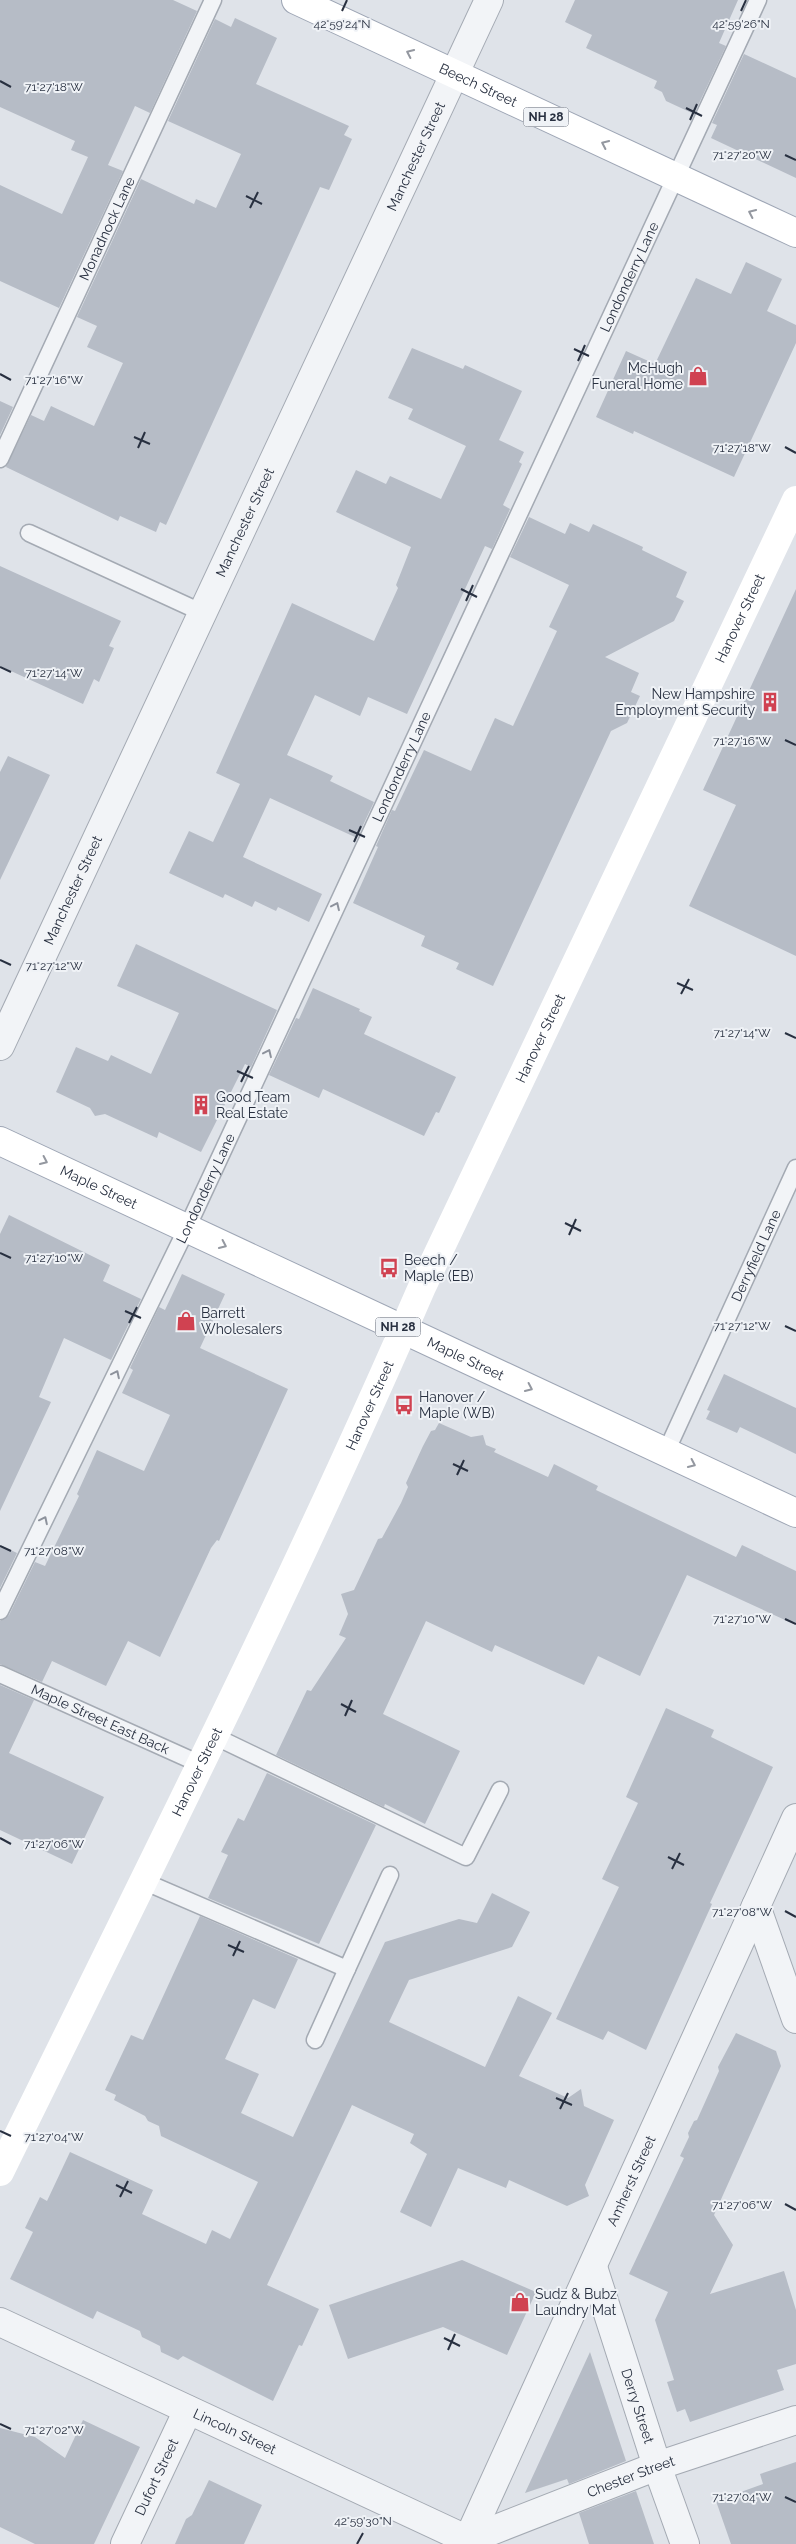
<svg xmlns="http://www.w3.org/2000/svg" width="796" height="2544" font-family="Raleway,sans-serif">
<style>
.building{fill:#b6bcc6}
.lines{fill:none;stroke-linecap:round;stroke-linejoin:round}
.lane-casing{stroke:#a4aab3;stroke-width:19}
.street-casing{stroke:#a4aab3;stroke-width:30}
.primary-casing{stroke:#9ea6b5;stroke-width:30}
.lane{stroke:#f2f4f7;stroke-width:16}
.street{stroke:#f2f4f7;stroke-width:28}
.secondary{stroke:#fff;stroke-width:28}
.primary{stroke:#fff;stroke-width:28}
.oneway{stroke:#9498a0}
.oneway2{stroke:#8d929c}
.ticks{fill:none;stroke:#283040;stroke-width:2}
.labels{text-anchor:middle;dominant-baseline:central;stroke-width:4;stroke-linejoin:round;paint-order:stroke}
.shield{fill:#eff2f6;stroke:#646a77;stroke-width:1}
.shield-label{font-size:12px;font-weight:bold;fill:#283040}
.street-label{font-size:14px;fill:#283040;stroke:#eff2f6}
.poi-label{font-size:14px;fill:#283040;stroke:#eff2f6;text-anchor:start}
.ticks-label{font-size:12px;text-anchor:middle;fill:#283040;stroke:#eff2f6;stroke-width:4;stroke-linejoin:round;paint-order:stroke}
</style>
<rect width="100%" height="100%" fill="#dfe3e9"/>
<!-- building -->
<path class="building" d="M 0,0 L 173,0 L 197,11 L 150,113 L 135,106 L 108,165 L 123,171 L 59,308 L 0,281 L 0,185 L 62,214 L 88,157 L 71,150 L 75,141 L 0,107 Z
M 575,0 L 738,0 L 719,43 L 726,46 L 694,114 L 666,101 L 662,92 L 654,88 L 657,81 L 586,48 L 592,35 L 565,22 Z
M 235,18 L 277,38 L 256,84 L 349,126 L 344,135 L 352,139 L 329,190 L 320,187 L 166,525 L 160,522 L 156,532 L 120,516 L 118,521 L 6,467 L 31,415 L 44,421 L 51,406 L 94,426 L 123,363 L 87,347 L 97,326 L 77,317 L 141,179 L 194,204 L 196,199 L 216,208 L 241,154 L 168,121 L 215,19 L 231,27 Z
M 744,54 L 796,78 L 796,178 L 711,138 L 717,125 L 712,123 Z
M 746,262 L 782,279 L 767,311 L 796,325 L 796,343 L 734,477 L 634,431 L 633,434 L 596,417 L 626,351 L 655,364 L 696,278 L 731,294 Z
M 412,348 L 463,369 L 465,365 L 522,391 L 499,440 L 524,452 L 519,462 L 522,464 L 503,505 L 510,509 L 492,549 L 485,546 L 407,714 L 368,697 L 360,716 L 315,695 L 287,755 L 333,776 L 330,781 L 374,802 L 357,838 L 270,798 L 243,857 L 322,894 L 309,922 L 278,907 L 276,911 L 255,901 L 252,907 L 225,894 L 223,898 L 169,873 L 189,831 L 213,842 L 240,784 L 216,773 L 292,603 L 374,641 L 398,588 L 396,585 L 411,547 L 336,512 L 356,470 L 386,484 L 390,476 L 441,499 L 466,446 L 408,419 L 413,409 L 388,398 Z
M 0,401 L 13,407 L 0,435 Z
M 529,517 L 565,534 L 570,523 L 589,532 L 593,524 L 643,547 L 642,550 L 687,572 L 676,597 L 684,601 L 674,621 L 605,657 L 639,673 L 631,692 L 640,696 L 627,723 L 611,731 L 493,986 L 456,969 L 459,963 L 421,946 L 425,936 L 353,903 L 378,847 L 376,846 L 392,810 L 395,811 L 424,750 L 471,771 L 495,718 L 513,726 L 557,631 L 549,627 L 569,585 L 510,557 Z
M 0,566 L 121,621 L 109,646 L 114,648 L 99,682 L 94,679 L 83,704 L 0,666 Z
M 796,589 L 796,956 L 689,906 L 736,805 L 703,790 Z
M 8,756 L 50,775 L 0,880 L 0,772 Z
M 136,944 L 277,1010 L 251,1067 L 245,1064 L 201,1152 L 159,1132 L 157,1138 L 105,1114 L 95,1116 L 90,1108 L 56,1092 L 76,1047 L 108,1061 L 111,1055 L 151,1074 L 179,1013 L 117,986 Z
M 313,988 L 360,1009 L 359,1011 L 372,1017 L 364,1034 L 456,1077 L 439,1113 L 436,1112 L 424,1136 L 323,1089 L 319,1098 L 269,1075 L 296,1018 L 299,1019 Z
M 9,1215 L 110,1265 L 103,1281 L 141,1299 L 111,1360 L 64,1338 L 39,1397 L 51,1402 L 0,1511 L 0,1234 Z
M 182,1274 L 225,1294 L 200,1348 L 288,1389 L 219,1541 L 217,1540 L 211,1548 L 160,1657 L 128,1641 L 106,1686 L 52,1661 L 42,1682 L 0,1664 L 0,1621 L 9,1615 L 35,1562 L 45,1566 L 79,1496 L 77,1494 L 97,1450 L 144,1471 L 170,1415 L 122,1393 L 133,1370 L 130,1368 L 159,1307 L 165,1310 Z
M 724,1374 L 796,1408 L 796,1454 L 740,1427 L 737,1433 L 706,1419 L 710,1411 L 707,1410 Z
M 439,1423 L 471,1437 L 483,1435 L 486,1445 L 496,1449 L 494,1452 L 548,1477 L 554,1464 L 598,1486 L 596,1490 L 736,1557 L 742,1545 L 796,1571 L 796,1625 L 687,1575 L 640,1676 L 598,1656 L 584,1685 L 495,1645 L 492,1652 L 426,1621 L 383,1714 L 460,1751 L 425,1824 L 385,1804 L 384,1807 L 276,1755 L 307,1690 L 311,1691 L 346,1638 L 339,1635 L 348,1614 L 341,1594 L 354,1590 L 378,1539 L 382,1538 L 401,1503 L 408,1487 L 406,1483 L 423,1446 L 431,1431 L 435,1430 Z
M 0,1545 L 17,1553 L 0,1588 Z
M 0,1685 L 34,1700 L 9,1753 L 104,1797 L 72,1864 L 0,1830 Z
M 666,1708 L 714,1730 L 711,1737 L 773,1767 L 710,1903 L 712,1904 L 646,2050 L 608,2031 L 603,2040 L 556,2019 L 619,1887 L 602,1879 L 638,1803 L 626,1797 Z
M 267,1773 L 376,1825 L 319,1944 L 208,1898 L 228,1855 L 221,1852 L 238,1818 L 244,1821 Z
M 492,1893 L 530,1912 L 512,1947 L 409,1980 L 389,2022 L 485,2067 L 518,1996 L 552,2013 L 519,2076 L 568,2098 L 581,2089 L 584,2106 L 614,2120 L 585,2185 L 589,2196 L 567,2206 L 509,2180 L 506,2188 L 458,2168 L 431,2227 L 400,2212 L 427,2154 L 410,2143 L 414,2134 L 352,2105 L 267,2285 L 319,2309 L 302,2346 L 299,2345 L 273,2401 L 183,2356 L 178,2360 L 161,2352 L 160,2346 L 142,2337 L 140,2331 L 97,2311 L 93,2319 L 10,2279 L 33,2232 L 25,2228 L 40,2197 L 47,2201 L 70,2152 L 153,2190 L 142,2214 L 206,2244 L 212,2230 L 230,2239 L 258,2182 L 161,2136 L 159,2126 L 148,2121 L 145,2116 L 114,2100 L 116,2095 L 105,2090 L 131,2035 L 143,2040 L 200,1916 L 298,1959 L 275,2009 L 253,1999 L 225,2059 L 259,2074 L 241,2113 L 293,2137 L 385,1942 L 459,1919 L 477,1923 Z
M 736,2033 L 776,2051 L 781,2066 L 714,2215 L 733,2245 L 710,2294 L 784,2271 L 796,2310 L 796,2364 L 777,2370 L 784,2390 L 690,2422 L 685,2409 L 677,2412 L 667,2382 L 674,2380 L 655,2320 L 668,2292 L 629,2274 L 684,2158 L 680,2156 L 689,2137 L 688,2133 L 694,2121 L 697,2120 L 719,2071 L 718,2067 Z
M 462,2260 L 536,2292 L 507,2355 L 443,2327 L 348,2359 L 329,2305 Z
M 590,2352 L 626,2461 L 569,2484 L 567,2479 L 525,2493 Z
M 83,2420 L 140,2447 L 94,2544 L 35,2544 L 0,2527 L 0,2428 L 35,2437 L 65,2458 Z
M 796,2462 L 796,2544 L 731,2544 L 716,2501 L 763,2484 L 760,2474 Z
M 209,2480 L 262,2505 L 244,2544 L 175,2544 L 186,2519 L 192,2515 Z
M 636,2491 L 654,2544 L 589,2544 L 579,2513 Z"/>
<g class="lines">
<defs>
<g id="lane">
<path id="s1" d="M 0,459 L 213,0"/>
<path d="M 29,533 L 203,613"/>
<path id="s2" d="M 666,1452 L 796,1168"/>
<path id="s3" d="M 0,1611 L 187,1228 L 758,0"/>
<path id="s4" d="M 0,1674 L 200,1764"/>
<path d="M 214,1736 L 466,1857 L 500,1790"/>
<path d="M 143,1881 L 347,1969 L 390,1875"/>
<path d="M 315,2040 L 347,1969"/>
</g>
<g id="street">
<path id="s5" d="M 0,1046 L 489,0"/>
<path d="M 756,1906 L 796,2019"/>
<path id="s6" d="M 593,2267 L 657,2466 L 685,2544"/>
<path id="s7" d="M 0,2322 L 468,2540 L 657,2466 L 796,2420"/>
<path id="s8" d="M 125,2544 L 188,2410"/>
<path id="s9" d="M 466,2544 L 796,1818"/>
</g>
<g id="primary">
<path id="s11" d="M 296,0 L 796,233"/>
<path id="s12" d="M 0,1141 L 796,1513"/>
</g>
</defs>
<!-- lane casing -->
<use href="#lane" class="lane-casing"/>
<!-- street casing -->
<use href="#street" class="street-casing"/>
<!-- primary casing -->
<use href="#primary" class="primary-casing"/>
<!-- lane -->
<use href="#lane" class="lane"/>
<!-- street -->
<use href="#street" class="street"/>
<!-- secondary -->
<path class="secondary" id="s10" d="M 0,2172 C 144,1879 292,1587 422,1287 L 796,500"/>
<!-- primary -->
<use href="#primary" class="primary"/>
</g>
<!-- one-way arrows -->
<defs><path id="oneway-chevron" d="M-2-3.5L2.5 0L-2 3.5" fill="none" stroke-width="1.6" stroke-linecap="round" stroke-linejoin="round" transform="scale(1.25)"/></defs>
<g class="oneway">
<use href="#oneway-chevron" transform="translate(410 53) rotate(-155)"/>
<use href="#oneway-chevron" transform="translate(605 144) rotate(-155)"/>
<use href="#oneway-chevron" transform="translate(752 213) rotate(-155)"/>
<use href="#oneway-chevron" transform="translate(44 1161) rotate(25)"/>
<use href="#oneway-chevron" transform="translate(223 1245) rotate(25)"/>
<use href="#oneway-chevron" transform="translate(529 1388) rotate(25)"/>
<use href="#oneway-chevron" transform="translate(692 1464) rotate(25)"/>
</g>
<g class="oneway2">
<use href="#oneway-chevron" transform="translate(336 906) rotate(-65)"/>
<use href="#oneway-chevron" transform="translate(268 1053) rotate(-65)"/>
<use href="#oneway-chevron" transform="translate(116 1374) rotate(-64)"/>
<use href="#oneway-chevron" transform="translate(44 1520) rotate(-64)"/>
</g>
<!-- ticks -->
<path class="ticks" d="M 342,11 L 347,0M 741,11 L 746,0M 0,81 L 11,87M 686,108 L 702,116M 690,120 L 697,104M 785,155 L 796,160M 246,196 L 262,204M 250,208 L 258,192M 574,349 L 589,356M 578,361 L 585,345M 0,374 L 11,380M 134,437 L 150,444M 785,447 L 796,453M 138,448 L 145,432M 461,589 L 477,597M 466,601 L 473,585M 0,667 L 11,672M 785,740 L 796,745M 349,830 L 365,837M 354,842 L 361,826M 0,960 L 11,965M 677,983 L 693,990M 681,994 L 689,979M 785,1033 L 796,1038M 237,1071 L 253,1078M 241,1082 L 249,1066M 565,1223 L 581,1231M 569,1235 L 576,1219M 0,1253 L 11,1258M 125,1311 L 141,1318M 129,1323 L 137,1307M 785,1326 L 796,1331M 453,1464 L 468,1471M 457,1475 L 464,1460M 0,1546 L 11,1551M 785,1619 L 796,1624M 341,1704 L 356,1712M 345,1716 L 352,1700M 0,1838 L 11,1844M 668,1857 L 684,1865M 672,1869 L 680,1853M 785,1911 L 796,1917M 228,1945 L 244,1952M 233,1956 L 240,1941M 556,2098 L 572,2105M 560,2109 L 568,2093M 0,2131 L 11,2136M 116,2185 L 132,2193M 120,2197 L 128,2181M 785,2204 L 796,2210M 444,2338 L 460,2346M 448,2350 L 455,2334M 0,2424 L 11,2429M 785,2497 L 796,2502M 357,2544 L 363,2533"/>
<!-- icons -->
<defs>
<symbol id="shop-bare" viewBox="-9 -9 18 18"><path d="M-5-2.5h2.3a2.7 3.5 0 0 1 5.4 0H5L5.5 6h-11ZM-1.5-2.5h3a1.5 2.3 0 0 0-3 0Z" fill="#d04251" stroke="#eff2f6" stroke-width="2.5" paint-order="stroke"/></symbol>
<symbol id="building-bare" viewBox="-9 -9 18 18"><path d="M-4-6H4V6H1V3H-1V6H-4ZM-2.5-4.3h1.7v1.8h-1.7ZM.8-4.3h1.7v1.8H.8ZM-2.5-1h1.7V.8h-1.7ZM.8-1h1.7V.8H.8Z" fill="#d04251" stroke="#eff2f6" stroke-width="2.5" paint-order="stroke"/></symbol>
<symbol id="bus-bare" viewBox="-9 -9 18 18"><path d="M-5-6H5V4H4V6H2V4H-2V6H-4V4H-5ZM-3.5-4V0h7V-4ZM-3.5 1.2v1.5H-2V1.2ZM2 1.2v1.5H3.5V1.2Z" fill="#d04251" stroke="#eff2f6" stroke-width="2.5" paint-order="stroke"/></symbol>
</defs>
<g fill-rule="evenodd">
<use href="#shop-bare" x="684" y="362" width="28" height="28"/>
<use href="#building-bare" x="756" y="688" width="28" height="28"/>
<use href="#building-bare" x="187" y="1091" width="28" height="28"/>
<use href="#bus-bare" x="375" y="1254" width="28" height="28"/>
<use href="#shop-bare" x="172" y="1307" width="28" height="28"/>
<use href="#bus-bare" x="390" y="1391" width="28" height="28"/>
<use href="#shop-bare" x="506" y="2288" width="28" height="28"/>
</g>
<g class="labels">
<!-- shield labels -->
<g class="shield">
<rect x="523.5" y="107.5" width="45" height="19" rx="4"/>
<rect x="375.5" y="1317.5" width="45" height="19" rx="4"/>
</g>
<g class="shield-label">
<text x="546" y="117">NH 28</text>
<text x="398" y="1327">NH 28</text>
</g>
<!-- street labels -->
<g class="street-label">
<text stroke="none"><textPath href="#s11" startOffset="201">Beech Street</textPath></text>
<text stroke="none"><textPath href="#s5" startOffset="982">Manchester Street</textPath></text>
<text stroke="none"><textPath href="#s1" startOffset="254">Monadnock Lane</textPath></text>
<text stroke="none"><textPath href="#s3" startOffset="1475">Londonderry Lane</textPath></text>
<text stroke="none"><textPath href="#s5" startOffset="578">Manchester Street</textPath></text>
<text stroke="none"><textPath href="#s10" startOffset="1721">Hanover Street</textPath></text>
<text stroke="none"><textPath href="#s3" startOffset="935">Londonderry Lane</textPath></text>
<text stroke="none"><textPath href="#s5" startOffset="172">Manchester Street</textPath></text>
<text stroke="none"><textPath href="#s10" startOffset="1256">Hanover Street</textPath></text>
<text stroke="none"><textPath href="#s12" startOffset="109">Maple Street</textPath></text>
<text stroke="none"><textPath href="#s3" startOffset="470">Londonderry Lane</textPath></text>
<text stroke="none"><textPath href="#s2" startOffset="216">Derryfield Lane</textPath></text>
<text stroke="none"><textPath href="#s12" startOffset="514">Maple Street</textPath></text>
<text stroke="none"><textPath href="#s10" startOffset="851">Hanover Street</textPath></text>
<text stroke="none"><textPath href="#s4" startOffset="110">Maple Street East Back</textPath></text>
<text stroke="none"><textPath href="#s10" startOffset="446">Hanover Street</textPath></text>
<text stroke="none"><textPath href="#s9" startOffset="399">Amherst Street</textPath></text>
<text stroke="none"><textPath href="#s6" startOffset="146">Derry Street</textPath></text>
<text stroke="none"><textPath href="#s7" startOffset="259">Lincoln Street</textPath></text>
<text stroke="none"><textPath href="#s8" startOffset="74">Dufort Street</textPath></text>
<text stroke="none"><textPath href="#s7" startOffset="691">Chester Street</textPath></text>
</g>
<!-- poi labels -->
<g class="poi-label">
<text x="683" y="368" text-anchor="end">McHugh<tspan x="683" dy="16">Funeral Home</tspan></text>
<text x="755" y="694" text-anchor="end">New Hampshire<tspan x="755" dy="16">Employment Security</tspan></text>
<text x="216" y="1097">Good Team<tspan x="216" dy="16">Real Estate</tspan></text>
<text x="404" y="1260">Beech /<tspan x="404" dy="16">Maple (EB)</tspan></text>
<text x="201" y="1313">Barrett<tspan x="201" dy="16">Wholesalers</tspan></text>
<text x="419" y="1397">Hanover /<tspan x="419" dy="16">Maple (WB)</tspan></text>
<text x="535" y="2294">Sudz &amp; Bubz<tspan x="535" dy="16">Laundry Mat</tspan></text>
</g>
</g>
<g class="ticks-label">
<text x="342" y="28">42°59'24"N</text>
<text x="741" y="28">42°59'26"N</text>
<text x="54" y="91">71°27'18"W</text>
<text x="742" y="159">71°27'20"W</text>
<text x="54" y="384">71°27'16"W</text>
<text x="742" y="452">71°27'18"W</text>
<text x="54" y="677">71°27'14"W</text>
<text x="742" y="745">71°27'16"W</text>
<text x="54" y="970">71°27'12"W</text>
<text x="742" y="1037">71°27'14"W</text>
<text x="54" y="1262">71°27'10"W</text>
<text x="742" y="1330">71°27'12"W</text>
<text x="54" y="1555">71°27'08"W</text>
<text x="742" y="1623">71°27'10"W</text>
<text x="54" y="1848">71°27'06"W</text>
<text x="742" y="1916">71°27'08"W</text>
<text x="54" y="2141">71°27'04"W</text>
<text x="742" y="2209">71°27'06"W</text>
<text x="54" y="2434">71°27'02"W</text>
<text x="742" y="2501">71°27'04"W</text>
<text x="363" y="2525">42°59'30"N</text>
</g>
</svg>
